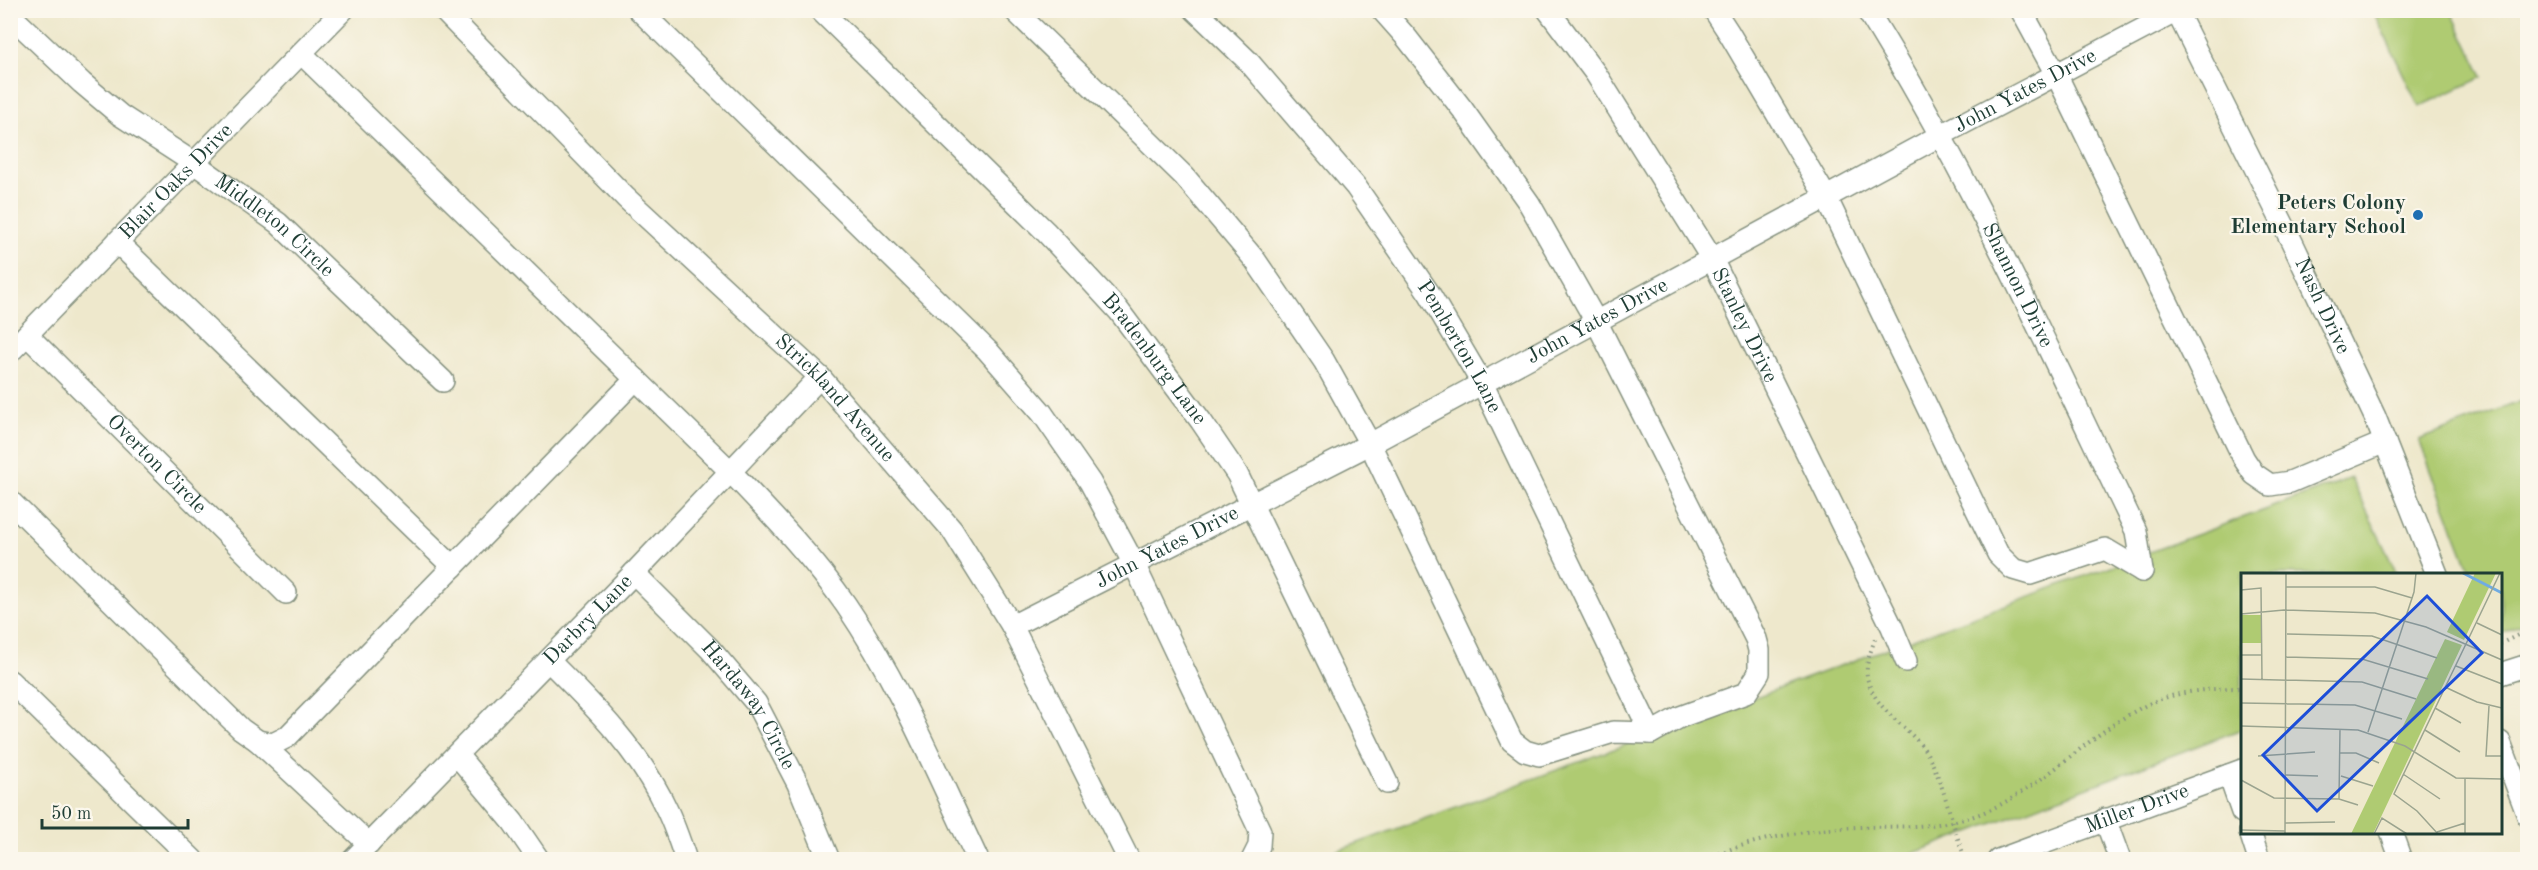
<svg xmlns="http://www.w3.org/2000/svg" width="2538" height="870" font-family="'Old Standard TT',serif">
<style>
.green{fill:#afcb72;stroke:#678453;stroke-width:1.5}
.lines{fill:none;stroke-linecap:round;stroke-linejoin:round}
.minor-casing{stroke:#869280;stroke-width:24}
.path{stroke:#869280;stroke-width:4;stroke-dasharray:1.5 4.5;stroke-linecap:butt}
.minor{stroke:#fff;stroke-width:21}
.poi-dot{fill:#1f6fb2;stroke:#fbf7ec;stroke-width:2}
.labels{text-anchor:middle;dominant-baseline:central;stroke-width:4.5;stroke-linejoin:round;paint-order:stroke}
.street-label{font-size:21px;fill:#1f3d34;stroke:#fbf7ec}
.poi-label{font-size:21px;font-weight:bold;fill:#1f3d34;stroke:#fbf7ec;text-anchor:end}
.inset-river{fill:none;stroke:#70abe1;stroke-width:3}
.inset-road{fill:none;stroke:#9ba48f;stroke-width:1.5}
.view{fill:#1d4ed8;fill-opacity:0.15;stroke:#1d4ed8;stroke-width:3}
.inset-edge{fill:none;stroke:#1f3d34;stroke-width:3}
</style>
<rect width="100%" height="100%" fill="#fbf7ec"/>
<filter id="ink" filterUnits="userSpaceOnUse"><feTurbulence type="fractalNoise" baseFrequency=".0167" numOctaves="2"/><feDisplacementMap in="SourceGraphic" scale="12" xChannelSelector="R" yChannelSelector="G"/><feConvolveMatrix kernelMatrix="1 2 1 2 8 2 1 2 1" color-interpolation-filters="sRGB"/></filter>
<filter id="wash" filterUnits="userSpaceOnUse"><feTurbulence type="fractalNoise" baseFrequency=".008" numOctaves="4" result="noise"/><feDisplacementMap in="SourceGraphic" scale="24" xChannelSelector="R" yChannelSelector="G"/><feGaussianBlur stdDeviation="1.35" result="paint"/><feColorMatrix in="noise" values="0 0 0 0 0 0 0 0 0 0 0 0 0 0 0 0 0 1.4 0 .05"/><feComposite in="paint" operator="in"/></filter>
<g filter="url(#wash)">
<rect width="100%" height="100%" fill="#eee8cc"/>
<!-- green -->
<path class="green" d="M 2373,11 L 2451,11 L 2483,77 L 2419,107 Z
M 2527,399 L 2527,623 L 2501,633 L 2500,574 L 2471,574 L 2419,440 Z
M 2351,478 L 2397,574 L 2242,574 L 2242,729 L 1898,859 L 1312,860 Z"/>
</g>
<g filter="url(#ink)">
<g class="lines">
<defs>
<g id="minor">
<path id="s1" d="M 443,10 L 626,198 L 820,377 L 952,530 L 1012,626 L 1129,860"/>
<path d="M 639,10 L 988,351 L 1042,413 L 1090,482 L 1134,564 L 1260,831 L 1259,846 L 1252,860"/>
<path id="s2" d="M 820,10 L 1045,231 L 1119,311 L 1201,421 L 1237,474 L 1387,783"/>
<path d="M 1014,10 L 1184,176 L 1255,260 L 1324,361 L 1370,444 L 1512,741 L 1525,751 L 1539,755 L 1613,732 L 1651,733 L 1680,717 L 1746,693 L 1759,673 L 1759,650 L 1756,639 L 1597,323 L 1529,203 L 1463,110 L 1406,37 L 1382,10"/>
<path id="s3" d="M 1195,10 L 1248,61 L 1356,187 L 1429,293 L 1482,383 L 1651,733"/>
<path id="s4" d="M 1548,10 L 1596,74 L 1712,259 L 1892,627 L 1906,661"/>
<path d="M 1714,10 L 1729,33 L 1826,197 L 1998,554 L 2013,569 L 2030,574 L 2105,549 L 2142,571"/>
<path id="s5" d="M 1867,10 C 1971,176 2051,355 2136,531 L 2142,571"/>
<path d="M 2021,10 L 2057,76 L 2244,459 L 2254,474 L 2270,485 L 2290,482 L 2385,442"/>
<path id="s6" d="M 2176,10 L 2292,242 L 2375,417 L 2437,574"/>
<path id="s7" d="M 10,15 L 82,83 L 120,115 L 194,163 L 278,223 L 443,381"/>
<path d="M 301,53 L 730,471 C 771,514 812,556 846,605 C 900,684 937,774 978,860"/>
<path d="M 117,242 L 453,567"/>
<path id="s8" d="M 27,335 L 286,593"/>
<path id="s9" d="M 10,352 L 343,10"/>
<path d="M 10,501 L 241,729 L 258,741 L 273,744 L 287,737 L 636,379"/>
<path id="s10" d="M 634,573 L 710,649 L 756,703 L 798,784 L 829,860"/>
<path id="s11" d="M 1012,626 L 1370,444 L 1941,135 L 2179,10"/>
<path d="M 549,661 C 593,705 639,750 666,808 C 674,824 680,842 686,860"/>
<path d="M 2500,674 L 2528,665"/>
<path d="M 10,681 L 193,860"/>
<path d="M 258,741 L 369,844"/>
<path d="M 2500,742 L 2528,816"/>
<path d="M 457,755 L 513,822 L 539,860"/>
<path d="M 2229,775 L 2242,812"/>
<path d="M 2105,819 L 2120,860"/>
<path d="M 2250,832 L 2259,860"/>
<path d="M 2391,832 L 2401,860"/>
<path id="s12" d="M 353,860 L 634,573 L 820,377"/>
<path id="s13" d="M 1998,860 L 2242,770"/>
</g>
</defs>
<!-- minor casing -->
<use href="#minor" class="minor-casing"/>
<!-- path -->
<path class="path" d="M 1875,639 C 1870,654 1863,669 1869,684 C 1880,715 1912,728 1928,755 C 1946,788 1951,825 1966,860
M 2500,644 L 2524,632 L 2528,626
M 1702,860 C 1751,839 1804,830 1857,827 C 1896,826 1936,829 1974,816 C 2043,792 2088,731 2153,702 C 2180,691 2214,688 2242,688"/>
<!-- minor -->
<use href="#minor" class="minor"/>
</g>
</g>
<!-- markers -->
<circle class="poi-dot" cx="2418" cy="215" r="6"/>
<g class="labels">
<!-- street labels -->
<g class="street-label">
<text stroke="none"><textPath href="#s11" startOffset="1146">John Yates Drive</textPath></text>
<text stroke="none"><textPath href="#s9" startOffset="238">Blair Oaks Drive</textPath></text>
<text stroke="none"><textPath href="#s7" startOffset="339">Middleton Circle</textPath></text>
<text stroke="none"><textPath href="#s5" startOffset="314">Shannon Drive</textPath></text>
<text stroke="none"><textPath href="#s6" startOffset="330">Nash Drive</textPath></text>
<text stroke="none"><textPath href="#s11" startOffset="660">John Yates Drive</textPath></text>
<text stroke="none"><textPath href="#s4" startOffset="372">Stanley Drive</textPath></text>
<text stroke="none"><textPath href="#s3" startOffset="430">Pemberton Lane</textPath></text>
<text stroke="none"><textPath href="#s2" startOffset="484">Bradenburg Lane</textPath></text>
<text stroke="none"><textPath href="#s1" startOffset="552">Strickland Avenue</textPath></text>
<text stroke="none"><textPath href="#s8" startOffset="183">Overton Circle</textPath></text>
<text stroke="none"><textPath href="#s11" startOffset="174">John Yates Drive</textPath></text>
<text stroke="none"><textPath href="#s12" startOffset="336">Darbry Lane</textPath></text>
<text stroke="none"><textPath href="#s10" startOffset="176">Hardaway Circle</textPath></text>
<text stroke="none"><textPath href="#s13" startOffset="148">Miller Drive</textPath></text>
</g>
<!-- poi labels -->
<g class="poi-label">
<text x="2406" y="203">Peters Colony<tspan x="2406" dy="24">Elementary School</tspan></text>
</g>
</g>
<!-- overview -->
<g transform="translate(2241 573)">
<rect width="261" height="261" fill="#eee8cc"/>
<path d="M 234,0 L 255,0 L 223,67 L 206,59 ZM 0,42 L 20,42 L 20,70 L 0,70 ZM 204,66 L 221,72 L 132,261 L 110,261 Z" fill="#afcb72"/>
<path class="inset-river" d="M 222,0 L 261,20"/>
<path class="inset-road" d="M 45,14 L 134,14 L 171,25M 0,17 L 20,15 L 21,106M 0,41 L 43,37 L 134,40 L 185,54 L 261,87M 236,50 L 261,62M 46,61 L 131,63 L 196,85M 0,82 L 20,82M 45,84 L 121,86 L 187,106M 215,93 L 261,111M 0,106 L 121,109 L 175,126M 204,114 L 236,129 L 261,135M 0,130 L 114,132 L 161,146M 248,133 L 245,183 L 261,183M 194,135 L 220,150M 0,153 L 117,157 L 164,173 L 215,205 L 261,206M 184,157 L 219,179M 127,159 L 173,19 L 175,0M 99,180 L 115,180 L 138,190M 17,183 L 74,179M 162,201 L 199,226M 45,202 L 77,203M 100,203 L 132,213M 0,207 L 33,225 L 98,226 L 117,232M 98,226 L 99,156M 44,250 L 94,249M 0,257 L 44,258M 196,259 L 224,250M 44,261 L 45,0M 133,261 L 141,245 L 166,261M 197,261 L 176,238 L 153,221 L 259,0M 224,261 L 224,205"/>
<path class="view" d="M 186,23 L 241,80 L 76,238 L 22,182 Z"/>
<rect width="261" height="261" class="inset-edge"/>
</g>
<!-- margin -->
<rect width="2538" height="870" fill="none" stroke="#fbf7ec" stroke-width="36"/>
<!-- scale -->
<path d="M42 819v9h146v-9" fill="none" stroke="#1f3d34" stroke-width="3"/>
<text x="51" y="819" font-size="18" fill="#1f3d34" stroke="#fbf7ec" stroke-width="4.5" paint-order="stroke">50 m</text>
</svg>
